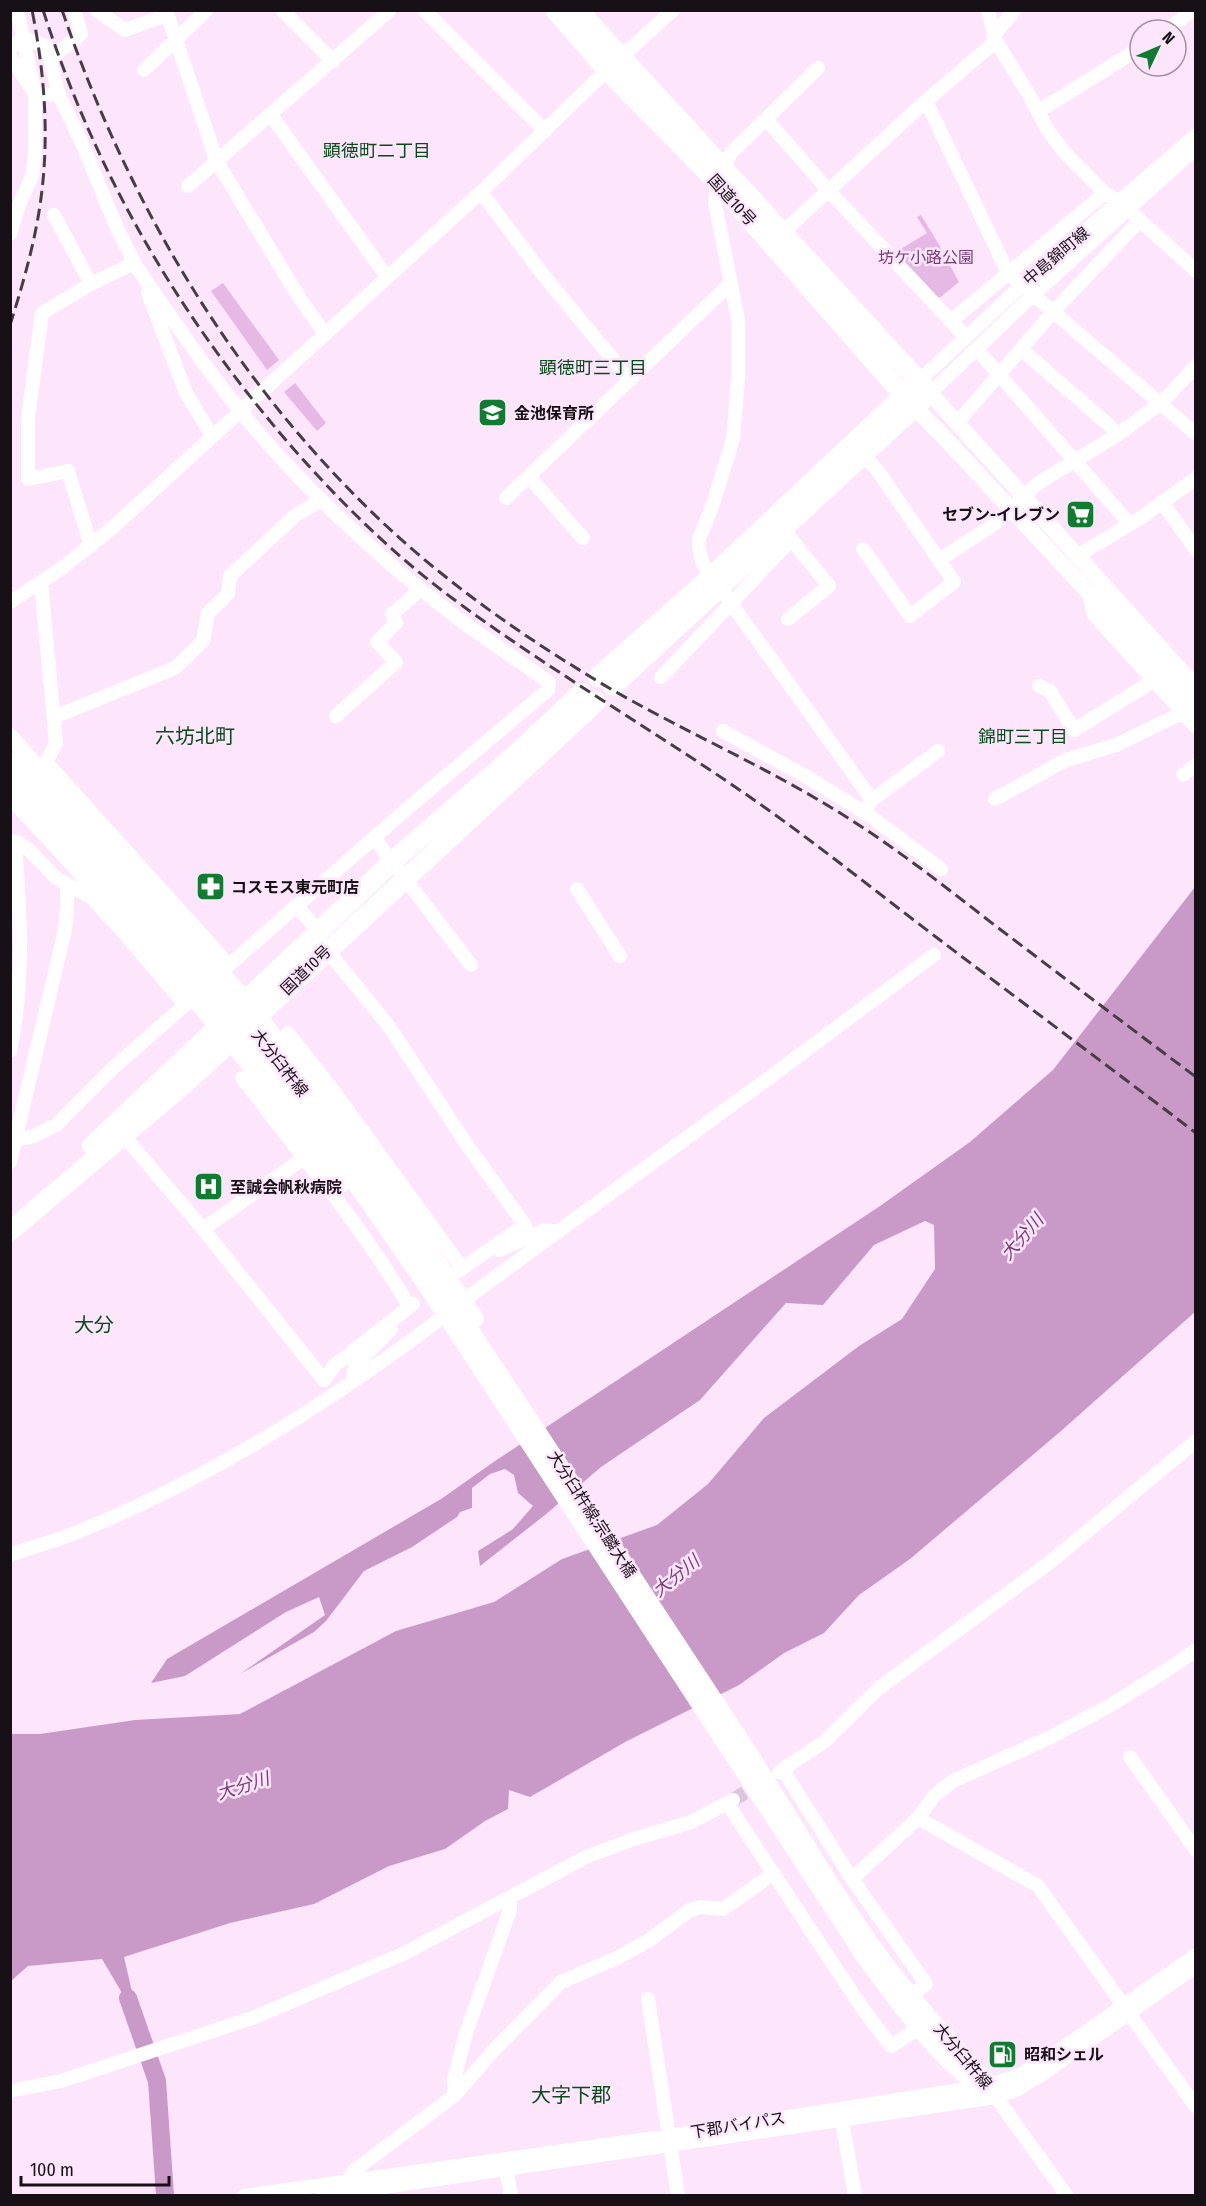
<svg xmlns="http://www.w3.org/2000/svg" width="1206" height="2206" font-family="'Fira Sans Condensed','Noto Sans JP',sans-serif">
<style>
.green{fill:#e5b9e3}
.water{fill:#c99ac8}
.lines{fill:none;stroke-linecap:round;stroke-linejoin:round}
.river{stroke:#c99ac8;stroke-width:18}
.minor-tunnel{stroke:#dbc6da;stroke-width:14;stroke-dasharray:14 7;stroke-linecap:butt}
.minor{stroke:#fff;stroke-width:14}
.major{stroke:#fff;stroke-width:16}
.highway{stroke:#fff;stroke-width:20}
.rail{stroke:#483d47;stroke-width:3;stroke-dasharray:12 6;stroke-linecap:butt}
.labels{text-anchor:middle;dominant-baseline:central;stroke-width:5;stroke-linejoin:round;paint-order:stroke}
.street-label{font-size:16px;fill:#181017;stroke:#fde6fc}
.park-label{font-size:16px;fill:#753c75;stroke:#fde6fc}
.poi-label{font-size:16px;font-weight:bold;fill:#181017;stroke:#fde6fc;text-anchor:start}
.neighbourhood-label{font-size:18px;fill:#084b1b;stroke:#fde6fc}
.water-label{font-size:18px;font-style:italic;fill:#773e77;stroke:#fde6fc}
.quarter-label{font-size:20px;fill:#084b1b;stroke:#fde6fc}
</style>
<rect width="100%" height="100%" fill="#fde6fc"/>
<!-- green -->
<path class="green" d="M 921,215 L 938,243 L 959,282 L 938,299 L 896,252 L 927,233 L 917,217 Z
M 223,283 L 279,360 L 267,370 L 211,291 Z
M 295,383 L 326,423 L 317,431 L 284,392 Z"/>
<!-- water -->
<path class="water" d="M 1195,887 L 1195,1312 L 1061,1431 L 910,1559 L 859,1595 L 824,1633 L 784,1653 L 739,1685 L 627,1741 L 530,1797 L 509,1790 L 508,1809 L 485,1821 L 445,1849 L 389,1866 L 314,1904 L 230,1923 L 124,1957 L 138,2018 L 131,2020 L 122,1993 L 102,1959 L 28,1966 L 11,1981 L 10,1734 L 40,1734 L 135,1720 L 240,1714 L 396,1631 L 494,1602 L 562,1559 L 657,1525 L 708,1484 L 764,1418 L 859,1346 L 902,1319 L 935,1269 L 934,1225 L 925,1221 L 874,1245 L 823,1305 L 786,1303 L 700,1400 L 601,1467 L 545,1515 L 480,1566 L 478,1551 L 513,1529 L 533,1506 L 518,1493 L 514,1475 L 505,1469 L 490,1474 L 472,1488 L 472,1508 L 460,1512 L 457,1517 L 412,1547 L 364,1571 L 326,1621 L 314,1632 L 240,1674 L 325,1615 L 319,1597 L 286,1612 L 185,1676 L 151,1683 L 167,1659 L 441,1499 L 495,1461 L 880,1206 L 970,1142 L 1053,1070 Z"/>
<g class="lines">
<!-- river -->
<path class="river" d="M 128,1998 L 157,2081 L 165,2195"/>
<!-- minor-tunnel -->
<path class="minor-tunnel" d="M 733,1800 L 762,1782"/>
<!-- minor -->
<path class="minor" d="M 96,10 L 125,30 L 167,15
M 166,10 L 217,162 L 299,297 L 325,334
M 282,10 L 333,61
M 424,10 L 545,131
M 988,10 L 996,41 L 1029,95 L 1047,129 L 1065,153 L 1105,193 L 1120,202 L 1196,271
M 1166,30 L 1193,10
M 993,36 L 1015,10
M 10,48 L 23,38 L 47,47 L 50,59
M 10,56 L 35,94 L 59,95 L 81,141 L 117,228 L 138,270
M 818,68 L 732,152 L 722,168 L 717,182 L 715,203 L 738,320 L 738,379 L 733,439 L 713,504 L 699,539 L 699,549 L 703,564 L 872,800
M 144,70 L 207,10
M 59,95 L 50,59 L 81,34 L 74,10
M 926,101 L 1008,273 L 1196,434
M 1039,111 L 1140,48
M 271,115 L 387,277
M 766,119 L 829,191 L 962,333
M 188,186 L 390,10
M 481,192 L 544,276 L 630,380
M 54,215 L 91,284
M 782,233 L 926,101 L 996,41
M 10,234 L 19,205 L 32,176 L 35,152 L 35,94 L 17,10
M 148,293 L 186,393 L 212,436
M 951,321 L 1105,193
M 1021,349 L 1110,426 L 1117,435
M 982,355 L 1129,523
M 919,381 L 1022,285 L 1196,135
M 930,393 L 1033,295 L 1196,148
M 957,423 L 1053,312 L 1139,221
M 529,477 L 583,538
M 506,498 L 731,283
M 1162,502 L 1196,550
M 786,533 L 829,586 L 788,619
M 863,549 L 910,616 L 954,582 L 880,474 L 864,454
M 1077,556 L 1142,517 L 1196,478
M 939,560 L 996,523 L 1037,484 L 1117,435 L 1161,403 L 1196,366
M 41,583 L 56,743 L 46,762 L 229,965 L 408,808 L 548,690 L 549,682 C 519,661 489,641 460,620 C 400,575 342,523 291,469 C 231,406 182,334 134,263 L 91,284 L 42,313 L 28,418 L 28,479 L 68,471 L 91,546
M 1089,593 L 1094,615 L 1196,727
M 10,602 L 62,568 L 112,528 L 481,192 L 607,70 L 673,10
M 661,677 L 792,539
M 1039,686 L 1050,691 L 1074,730 L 1153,681
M 336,716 L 396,662 L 377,642 L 396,623 L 392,614 L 421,589
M 54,717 L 175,668 L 203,641 L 208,613 L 228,594 L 230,576 L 297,514 L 322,500
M 723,731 L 807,777 L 870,816 L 941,869
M 1183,775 L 1196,765
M 995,799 L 1066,760 L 1116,745 L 1182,713
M 867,808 L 872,800 L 938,751
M 374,838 L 471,965
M 577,889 L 620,956
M 296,906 L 320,932
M 327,950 L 388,1025 L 467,1145 L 525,1225 L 458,1271
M 288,1033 L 336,1094 L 462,1268
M 10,1051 C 25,981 20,912 15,841
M 124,1136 L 203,1229 L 324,1380 L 335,1365 L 413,1304
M 10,1139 L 16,1140 L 34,1136 L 56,1125 L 113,1068 L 185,1005 L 125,934 L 91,897 L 56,878 L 28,849 L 15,841
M 306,1150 L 304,1158 C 342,1205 379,1254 409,1307
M 10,1162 L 65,930 L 67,908 L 67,885
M 203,1229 L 304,1158 L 242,1078
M 499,1250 L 545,1230 L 558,1232
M 464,1300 L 762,1083 L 934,955
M 352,1381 L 355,1366 L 391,1329
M 10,1555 C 29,1548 48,1543 67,1536 C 199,1485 323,1407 436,1322
M 1130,1757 L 1196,1850
M 783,1770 L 852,1879 L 926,1984 L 912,1995
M 779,1772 L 825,1741 L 879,1688 L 1049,1563 L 1196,1441
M 727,1803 L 860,2005 L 891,2046 L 919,2028
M 918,1818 L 1038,1886 L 1196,2107
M 852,1879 L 918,1818 L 934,1796 L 953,1781 L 1051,1737 L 1109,1706 L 1167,1670 L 1196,1650
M 648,1999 L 678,2196
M 10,2091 L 61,2081 L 255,2017 L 403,1954 L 586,1857 L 631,1840 L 691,1822 L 733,1800
M 455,2095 L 454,2080 L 466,2033 L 510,1910 L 510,1899
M 996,2097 L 1067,2196
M 842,2120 L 855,2196
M 505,2161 L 511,2196
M 347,2181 L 355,2170 L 455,2095 L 494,2050 L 561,1982 L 617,1958 L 648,1941 L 690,1910 L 700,1907 L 723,1909 L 774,1873
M 244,2196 L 669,2136 L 991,2085 L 1020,2074 L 1047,2059 L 1196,1955
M 323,2196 L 996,2097 L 1016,2090 L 1041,2075 L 1196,1966"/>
<!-- major -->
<path class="major" d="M 930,393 L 1196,687
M 914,407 L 943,436 L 1196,708
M 10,736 L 247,1001 L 328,1105 L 398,1201 L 476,1319
M 10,760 C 76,831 145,900 208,973 C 291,1070 366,1173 437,1279 C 540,1433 641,1588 743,1743 C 789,1813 829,1886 878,1953 C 912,2000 952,2042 991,2085 L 996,2097
M 10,778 L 120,895 L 198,983 L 235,1027 L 335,1155 L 426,1286 L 866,1960 C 904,2010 940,2065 995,2097
M 10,797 C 127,921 241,1047 342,1184"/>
<!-- highway -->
<path class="highway" d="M 555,10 L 607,70 L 717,182 L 914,407
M 578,10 L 930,393 L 613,686
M 598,677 L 712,576 L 913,387
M 92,1146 L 393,861 L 517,753 L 581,693
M 10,1231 L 190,1079 L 596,702"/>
<!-- rail -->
<path class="rail" d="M 43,10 C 95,171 175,310 285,439 C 335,497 390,552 452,598 C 553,673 664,736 767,809 C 823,849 877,892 932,934 C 1019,1000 1108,1066 1196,1133
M 62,10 C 130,209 239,391 394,533 C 451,585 516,631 581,671 C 667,725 762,763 848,818 C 900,851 948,889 997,927 C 1063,977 1129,1027 1196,1077
M 10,325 C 24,281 37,235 42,190 C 49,130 44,70 32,10"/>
</g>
<!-- icons -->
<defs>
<symbol id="school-square" viewBox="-11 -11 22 22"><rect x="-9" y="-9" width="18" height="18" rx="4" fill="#107c31" stroke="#fde6fc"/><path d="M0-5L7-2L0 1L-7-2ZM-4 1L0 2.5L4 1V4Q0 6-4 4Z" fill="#fff"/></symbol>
<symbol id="supermarket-square" viewBox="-11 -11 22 22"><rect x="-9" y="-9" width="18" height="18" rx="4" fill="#107c31" stroke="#fde6fc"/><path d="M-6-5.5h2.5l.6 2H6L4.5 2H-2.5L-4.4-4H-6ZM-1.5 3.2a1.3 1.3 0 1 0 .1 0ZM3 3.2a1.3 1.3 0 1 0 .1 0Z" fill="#fff"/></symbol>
<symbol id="pharmacy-square" viewBox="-11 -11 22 22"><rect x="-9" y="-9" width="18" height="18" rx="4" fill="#107c31" stroke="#fde6fc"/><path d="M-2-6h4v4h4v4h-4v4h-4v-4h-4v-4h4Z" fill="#fff"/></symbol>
<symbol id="hospital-square" viewBox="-11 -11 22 22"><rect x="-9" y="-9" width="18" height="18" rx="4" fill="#107c31" stroke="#fde6fc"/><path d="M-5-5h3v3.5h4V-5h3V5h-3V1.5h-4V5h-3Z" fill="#fff"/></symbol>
<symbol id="fuel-square" viewBox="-11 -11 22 22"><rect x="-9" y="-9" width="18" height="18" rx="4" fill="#107c31" stroke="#fde6fc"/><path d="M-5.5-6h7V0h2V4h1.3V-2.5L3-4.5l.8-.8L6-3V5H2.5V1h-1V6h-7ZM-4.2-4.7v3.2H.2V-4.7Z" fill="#fff"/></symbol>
</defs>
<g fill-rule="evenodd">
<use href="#school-square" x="476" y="396" width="33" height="33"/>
<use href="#supermarket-square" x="1064" y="498" width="33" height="33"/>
<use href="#pharmacy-square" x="194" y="870" width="33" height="33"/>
<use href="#hospital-square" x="192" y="1170" width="33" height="33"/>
<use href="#fuel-square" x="986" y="2038" width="33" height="33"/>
</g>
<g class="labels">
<!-- street labels -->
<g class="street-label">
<text transform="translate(732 200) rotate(48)">国道10号</text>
<text transform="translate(1056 256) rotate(-40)">中島錦町線</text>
<text transform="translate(306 970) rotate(-44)">国道10号</text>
<text transform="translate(280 1063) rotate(52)">大分臼杵線</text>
<text transform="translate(592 1514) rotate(57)">大分臼杵線;宗麟大橋</text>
<text transform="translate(963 2056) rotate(50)">大分臼杵線</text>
<text transform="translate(738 2125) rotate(-9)">下郡バイパス</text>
</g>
<!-- park labels -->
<g class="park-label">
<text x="926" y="257">坊ケ小路公園</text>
</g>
<!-- poi labels -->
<g class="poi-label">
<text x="514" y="413">金池保育所</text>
<text x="1060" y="514" text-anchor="end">セブン-イレブン</text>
<text x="231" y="887">コスモス東元町店</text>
<text x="230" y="1187">至誠会帆秋病院</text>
<text x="1024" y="2054">昭和シェル</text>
</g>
<!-- neighbourhood labels -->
<g class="neighbourhood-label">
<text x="377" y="151">顕徳町二丁目</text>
<text x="593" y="368">顕徳町三丁目</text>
<text x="1023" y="737">錦町三丁目</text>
</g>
<!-- water labels -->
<g class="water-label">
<text transform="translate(1022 1237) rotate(-49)">大分川</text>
<text transform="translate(676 1576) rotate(-39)">大分川</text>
<text transform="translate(243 1786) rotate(-17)">大分川</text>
</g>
<!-- quarter labels -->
<g class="quarter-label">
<text x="195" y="736">六坊北町</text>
<text x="94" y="1325">大分</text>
<text x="571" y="2095">大字下郡</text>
</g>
</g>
<!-- border -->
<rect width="1206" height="2206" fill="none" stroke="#181017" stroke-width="24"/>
<!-- north arrow -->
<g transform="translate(1158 48) rotate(46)"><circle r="28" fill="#fde6fc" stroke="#a190a0" stroke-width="1.5"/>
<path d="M0-4.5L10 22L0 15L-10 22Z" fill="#107c31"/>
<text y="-9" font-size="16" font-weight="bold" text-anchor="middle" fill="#181017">N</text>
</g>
<!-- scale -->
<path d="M21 2176v9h148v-9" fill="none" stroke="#181017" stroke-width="3"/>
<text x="30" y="2176" font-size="18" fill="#181017" stroke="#fde6fc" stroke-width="4.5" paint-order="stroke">100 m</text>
</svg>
